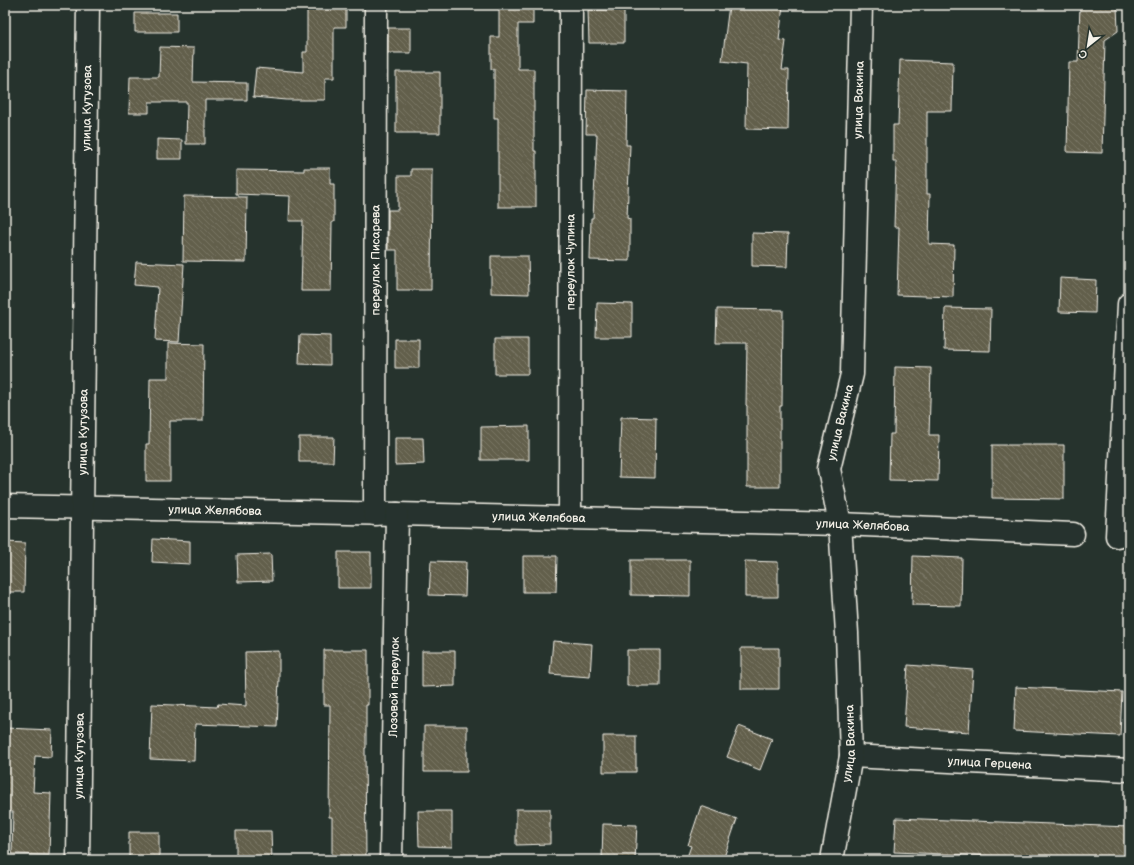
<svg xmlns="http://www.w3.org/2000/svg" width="1134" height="865" font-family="'Balsamiq Sans',sans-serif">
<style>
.building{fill:url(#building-back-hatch);stroke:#f4f1e8}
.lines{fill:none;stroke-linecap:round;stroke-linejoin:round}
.street-casing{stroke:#f4f1e8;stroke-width:25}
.street{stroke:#26332d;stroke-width:22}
.labels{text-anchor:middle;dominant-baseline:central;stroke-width:3;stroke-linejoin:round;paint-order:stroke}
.street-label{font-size:12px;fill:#f4f1e8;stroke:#26332d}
</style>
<defs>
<pattern id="building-back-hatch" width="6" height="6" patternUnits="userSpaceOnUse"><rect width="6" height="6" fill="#625e4b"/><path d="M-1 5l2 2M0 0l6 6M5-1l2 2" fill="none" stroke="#797665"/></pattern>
</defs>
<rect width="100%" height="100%" fill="#26332d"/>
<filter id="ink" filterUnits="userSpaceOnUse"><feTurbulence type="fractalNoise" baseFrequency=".025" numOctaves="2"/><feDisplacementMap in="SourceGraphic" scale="8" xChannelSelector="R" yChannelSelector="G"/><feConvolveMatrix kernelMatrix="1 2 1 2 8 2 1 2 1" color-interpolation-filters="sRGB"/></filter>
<g filter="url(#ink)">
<!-- building -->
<path class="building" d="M 307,5 L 346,5 L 346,27 L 334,27 L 334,78 L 325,78 L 325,100 L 287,100 L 253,97 L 256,68 L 303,72 L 303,52 L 307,52 Z
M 499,5 L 533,5 L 533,24 L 518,24 L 518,69 L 534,69 L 534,151 L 536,151 L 536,207 L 498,207 L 498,118 L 494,118 L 494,69 L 491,69 L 491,37 L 499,37 Z
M 729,5 L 783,5 L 779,40 L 786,41 L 782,70 L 789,70 L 788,130 L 746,129 L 747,64 L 722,61 Z
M 1080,5 L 1117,5 L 1118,31 L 1105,40 L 1102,153 L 1067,152 L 1069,62 L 1078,62 Z
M 588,10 L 624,10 L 624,43 L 589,43 Z
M 135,13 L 177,13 L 177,32 L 135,32 Z
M 388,28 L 411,28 L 411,53 L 388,53 Z
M 160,47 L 194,48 L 193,82 L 247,83 L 247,100 L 205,100 L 205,144 L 186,144 L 187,102 L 149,102 L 149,113 L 129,113 L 130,77 L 159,77 Z
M 900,60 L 953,62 L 952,111 L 927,111 L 927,194 L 930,194 L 929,244 L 954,245 L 953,297 L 897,295 L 899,227 L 894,227 L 896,161 L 893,161 L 893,125 L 898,125 Z
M 396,72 L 440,72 L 440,133 L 396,133 Z
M 587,90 L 627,91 L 626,145 L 630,145 L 627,218 L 630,219 L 630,261 L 590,260 L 591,218 L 593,218 L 597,134 L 586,134 Z
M 157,139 L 182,140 L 182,159 L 157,159 Z
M 304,168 L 330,168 L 330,184 L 334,184 L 334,222 L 332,222 L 331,291 L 301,291 L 303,221 L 289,221 L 290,196 L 236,194 L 236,170 L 304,171 Z
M 411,169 L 432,169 L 431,290 L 397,290 L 397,250 L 388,250 L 388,210 L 398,210 L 398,176 L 411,176 Z
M 184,196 L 247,197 L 246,262 L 183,261 Z
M 752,233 L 788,234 L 787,267 L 752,266 Z
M 491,256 L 528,256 L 529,294 L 491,293 Z
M 136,262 L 184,264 L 179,342 L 155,341 L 158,287 L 134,285 Z
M 1060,278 L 1096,280 L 1095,313 L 1059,312 Z
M 597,303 L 632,304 L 632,337 L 596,337 Z
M 945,308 L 991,309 L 990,351 L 944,350 Z
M 717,309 L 783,310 L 782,406 L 780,406 L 780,487 L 747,487 L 747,406 L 746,405 L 747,343 L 716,343 Z
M 300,335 L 330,336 L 330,365 L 299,364 Z
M 395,339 L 419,339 L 419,368 L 395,368 Z
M 495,339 L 528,339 L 528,374 L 495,374 Z
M 168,343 L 204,344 L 203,421 L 170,421 L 170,481 L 146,481 L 146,444 L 149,444 L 150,378 L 168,378 Z
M 895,367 L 931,368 L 929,435 L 939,435 L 938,481 L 889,480 L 890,434 L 894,434 Z
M 621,417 L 656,418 L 655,478 L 619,477 Z
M 529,426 L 529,460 L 481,460 L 481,427 Z
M 299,437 L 334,437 L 333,462 L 299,462 Z
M 395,438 L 423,438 L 424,464 L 395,465 Z
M 992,445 L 1064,445 L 1064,499 L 992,498 Z
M 153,539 L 190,541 L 190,564 L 152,562 Z
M 5,542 L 25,543 L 24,592 L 5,592 Z
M 338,552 L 371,552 L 371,588 L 338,588 Z
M 271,554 L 272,581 L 238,582 L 237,555 Z
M 523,556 L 557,556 L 556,592 L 523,592 Z
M 913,556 L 962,558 L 961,606 L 912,605 Z
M 631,560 L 690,560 L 690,596 L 631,595 Z
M 431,561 L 466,562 L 465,596 L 429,595 Z
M 745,561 L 778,562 L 778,597 L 745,597 Z
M 553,641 L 592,644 L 590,677 L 550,674 Z
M 741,648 L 779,648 L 779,689 L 741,689 Z
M 324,650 L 368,650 L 368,705 L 366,705 L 366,748 L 365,748 L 366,860 L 332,860 L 332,817 L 329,817 L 330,705 L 324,705 Z
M 627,650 L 660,650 L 660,686 L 627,686 Z
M 279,651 L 279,678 L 277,727 L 195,724 L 194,761 L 150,759 L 152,704 L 217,707 L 218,704 L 246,706 L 245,652 Z
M 422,651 L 455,651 L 455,686 L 422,687 Z
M 908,665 L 973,670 L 969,732 L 904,727 Z
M 1016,687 L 1122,692 L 1120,736 L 1014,731 Z
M 424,726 L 467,726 L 467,772 L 424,772 Z
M 739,726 L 772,739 L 760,770 L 727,757 Z
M 5,728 L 52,730 L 51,757 L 35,756 L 33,792 L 51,793 L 49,855 L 12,854 L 13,812 L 5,811 Z
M 603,736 L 636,736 L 636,772 L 603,772 Z
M 701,806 L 737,819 L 723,860 L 686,860 L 691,846 L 688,845 Z
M 516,809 L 550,809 L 550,844 L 516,845 Z
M 418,811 L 452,811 L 452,847 L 419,846 Z
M 896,818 L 1129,827 L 1129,860 L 1093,860 L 894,852 Z
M 603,824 L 637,825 L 635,860 L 602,860 Z
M 236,831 L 271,831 L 272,860 L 236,860 Z
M 129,832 L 159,832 L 159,860 L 129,860 Z"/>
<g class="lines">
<defs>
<g id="street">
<path id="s1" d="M 5,506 L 397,514 L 840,524 L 1073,534"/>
<path id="s2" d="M 375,514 L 376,5"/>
<path id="s3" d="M 570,518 L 571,5"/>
<path d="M 1117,536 L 1129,304"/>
<path id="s4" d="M 851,756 L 1129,770"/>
<path id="s5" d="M 78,860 L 88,5"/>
<path id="s6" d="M 391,860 L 397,514"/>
<path id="s7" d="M 832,860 L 851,756 L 847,633 L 840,524 L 829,469 L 852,374 L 861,5"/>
</g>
</defs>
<!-- street casing -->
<use href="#street" class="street-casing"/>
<!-- street -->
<use href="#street" class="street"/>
</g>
</g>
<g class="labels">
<!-- street labels -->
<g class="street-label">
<text stroke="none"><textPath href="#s7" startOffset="766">улица Вакина</textPath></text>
<text stroke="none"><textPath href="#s5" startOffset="752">улица Кутузова</textPath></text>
<text stroke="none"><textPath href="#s2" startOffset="254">переулок Писарева</textPath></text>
<text stroke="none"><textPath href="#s3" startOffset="256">переулок Чупина</textPath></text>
<text stroke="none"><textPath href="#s7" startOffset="442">улица Вакина</textPath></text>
<text stroke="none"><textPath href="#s5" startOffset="428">улица Кутузова</textPath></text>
<text stroke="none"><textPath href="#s1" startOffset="210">улица Желябова</textPath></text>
<text stroke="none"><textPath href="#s1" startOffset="534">улица Желябова</textPath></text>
<text stroke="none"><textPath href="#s1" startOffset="858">улица Желябова</textPath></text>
<text stroke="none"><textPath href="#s6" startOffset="173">Лозовой переулок</textPath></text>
<text stroke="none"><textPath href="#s7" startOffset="118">улица Вакина</textPath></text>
<text stroke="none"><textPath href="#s5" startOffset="104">улица Кутузова</textPath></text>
<text stroke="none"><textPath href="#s4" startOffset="139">улица Герцена</textPath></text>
</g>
</g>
<!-- margin -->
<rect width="1134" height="865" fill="none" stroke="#26332d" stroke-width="20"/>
<rect x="10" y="10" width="1114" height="845" fill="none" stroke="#f4f1e8" stroke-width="1.5" filter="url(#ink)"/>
<!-- north arrow -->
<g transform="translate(1088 46) rotate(210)" stroke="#26332d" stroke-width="3" paint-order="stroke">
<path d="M0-3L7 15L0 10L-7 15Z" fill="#f4f1e8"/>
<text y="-6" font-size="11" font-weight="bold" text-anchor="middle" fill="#f4f1e8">С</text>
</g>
</svg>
